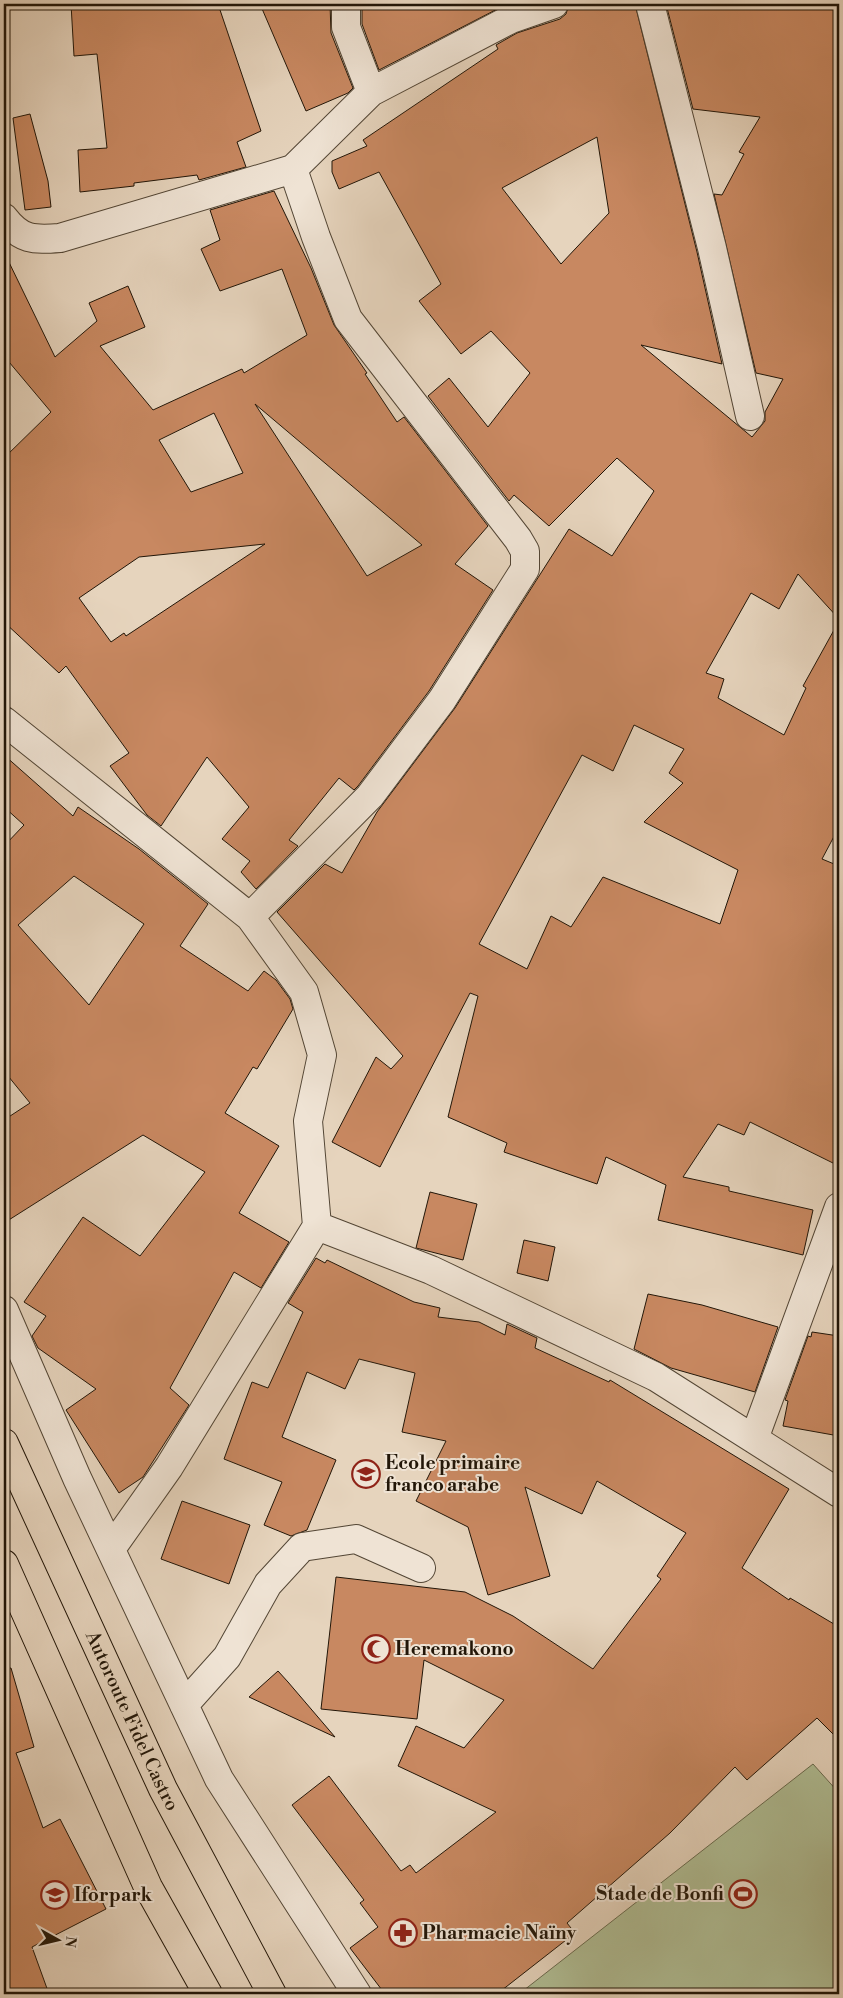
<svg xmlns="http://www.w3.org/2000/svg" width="843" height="1998" font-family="'Libre Bodoni',serif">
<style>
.green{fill:#b0be95;stroke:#696a4e}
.building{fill:#c88861;stroke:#221608;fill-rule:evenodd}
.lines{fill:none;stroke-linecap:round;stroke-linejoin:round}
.minor-casing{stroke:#534635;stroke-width:30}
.highway-casing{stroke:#221608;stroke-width:30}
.minor{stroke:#efe3d4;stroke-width:28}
.highway{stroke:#e6d4bd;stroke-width:28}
.labels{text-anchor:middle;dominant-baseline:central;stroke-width:4;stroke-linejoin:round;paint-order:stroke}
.poi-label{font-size:19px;font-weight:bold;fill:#221608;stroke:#efe3d4;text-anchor:start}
.street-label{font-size:19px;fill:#221608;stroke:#efe3d4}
</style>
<rect width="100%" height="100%" fill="#e6d4bd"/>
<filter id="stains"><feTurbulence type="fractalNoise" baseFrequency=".004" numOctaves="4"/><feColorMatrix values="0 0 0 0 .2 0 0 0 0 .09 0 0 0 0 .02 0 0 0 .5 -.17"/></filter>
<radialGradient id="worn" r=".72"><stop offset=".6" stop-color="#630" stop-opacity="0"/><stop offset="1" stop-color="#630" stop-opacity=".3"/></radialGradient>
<!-- green -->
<path class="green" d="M 813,1764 L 839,1793 L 839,1994 L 519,1994 Z"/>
<!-- building -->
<path class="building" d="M 71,4 L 218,4 L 261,131 L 237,142 L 246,167 L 199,180 L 197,175 L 134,183 L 134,186 L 80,192 L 78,150 L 107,148 L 97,54 L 74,56 Z
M 260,4 L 330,4 L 331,33 L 353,88 L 348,93 L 306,111 Z
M 362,4 L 507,4 L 379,70 L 362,24 Z
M 569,4 L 635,4 L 697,252 L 722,364 L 641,345 L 752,437 L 765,421 L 765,412 L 783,379 L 756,373 L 714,194 L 722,195 L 744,154 L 739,152 L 760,117 L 693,109 L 666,4 L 839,4 L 839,619 L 798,574 L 779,609 L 751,593 L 706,673 L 724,679 L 718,698 L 784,735 L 806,688 L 803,686 L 839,621 L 839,827 L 822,859 L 839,866 L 839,1166 L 750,1122 L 744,1135 L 718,1124 L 683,1177 L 729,1187 L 729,1191 L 813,1210 L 803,1255 L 658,1220 L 666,1185 L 606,1157 L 597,1184 L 504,1152 L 507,1143 L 448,1117 L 478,996 L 470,993 L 380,1167 L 332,1142 L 376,1057 L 391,1069 L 403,1056 L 277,912 L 325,864 L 342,873 L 377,812 L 455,708 L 569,529 L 612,556 L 654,491 L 617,458 L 549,526 L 514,495 L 509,501 L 428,396 L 449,378 L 488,427 L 530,373 L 491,331 L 461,354 L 419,301 L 441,284 L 379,172 L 339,189 L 332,172 L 332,161 L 367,146 L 363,140 L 498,49 L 496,45 L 517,33 L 560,19 L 566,14 ZM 597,137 L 609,213 L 561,264 L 502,188 ZM 634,725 L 684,749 L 669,773 L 683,783 L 644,822 L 738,870 L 720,924 L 603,877 L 571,927 L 551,916 L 527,969 L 479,944 L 582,755 L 613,771 Z
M 30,114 L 48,181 L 51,207 L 25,210 L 13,118 Z
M 274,191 L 311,268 L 334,325 L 367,373 L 365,374 L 397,422 L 404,417 L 488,526 L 455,564 L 493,590 L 429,691 L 358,786 L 354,790 L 339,778 L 289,840 L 298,846 L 256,889 L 241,872 L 250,861 L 222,839 L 249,807 L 207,757 L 161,826 L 147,815 L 110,766 L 129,753 L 66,666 L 59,673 L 4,622 L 4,458 L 51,412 L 4,356 L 4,252 L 55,357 L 97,321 L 89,303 L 128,286 L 145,327 L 100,346 L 153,410 L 242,369 L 244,373 L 307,335 L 282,269 L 220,291 L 201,249 L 220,240 L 210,210 ZM 255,404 L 422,545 L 367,576 ZM 214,413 L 243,473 L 191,492 L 159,440 ZM 265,544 L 126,636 L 124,633 L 111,642 L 79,598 L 139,557 Z
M 4,755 L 73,816 L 78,807 L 139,849 L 208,904 L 180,946 L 248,991 L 264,971 L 276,980 L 290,999 L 293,1009 L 257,1069 L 253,1067 L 225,1113 L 279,1146 L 239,1213 L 289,1242 L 261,1288 L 234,1272 L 170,1388 L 189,1405 L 143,1477 L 119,1493 L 66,1410 L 96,1389 L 38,1348 L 32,1336 L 46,1316 L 24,1302 L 83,1217 L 140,1256 L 205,1172 L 143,1135 L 4,1223 L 4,1120 L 30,1103 L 4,1071 L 4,846 L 24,825 L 4,807 ZM 74,876 L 144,924 L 89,1005 L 18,925 Z
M 430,1192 L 477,1204 L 463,1260 L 416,1248 Z
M 524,1240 L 555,1247 L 548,1281 L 517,1273 Z
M 316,1258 L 325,1263 L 327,1260 L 414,1302 L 440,1308 L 438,1317 L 479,1322 L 505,1335 L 507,1324 L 537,1338 L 535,1348 L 609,1382 L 610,1380 L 789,1489 L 742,1568 L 789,1600 L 790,1598 L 839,1627 L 839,1740 L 817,1718 L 747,1780 L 735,1767 L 670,1833 L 567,1923 L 575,1933 L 497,1994 L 385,1994 L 350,1948 L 378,1927 L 360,1903 L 364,1900 L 292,1805 L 329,1776 L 401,1871 L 410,1865 L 416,1873 L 496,1812 L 398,1766 L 416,1726 L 464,1748 L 504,1700 L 424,1660 L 417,1719 L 321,1709 L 336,1577 L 465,1592 L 513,1616 L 593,1669 L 661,1579 L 657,1576 L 686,1533 L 597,1481 L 582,1514 L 525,1487 L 550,1576 L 488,1595 L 468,1527 L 416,1501 L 446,1441 L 402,1432 L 415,1373 L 359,1359 L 345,1389 L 307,1372 L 282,1437 L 336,1460 L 307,1530 L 291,1536 L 264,1525 L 282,1482 L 224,1459 L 252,1382 L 268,1388 L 303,1312 L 288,1303 Z
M 648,1294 L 702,1305 L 778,1327 L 755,1392 L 671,1368 L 634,1349 Z
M 812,1332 L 839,1336 L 839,1436 L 783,1426 L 788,1401 L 785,1400 L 808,1336 L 811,1337 Z
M 182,1501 L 250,1525 L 229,1584 L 161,1559 Z
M 11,1668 L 34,1747 L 16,1753 L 43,1828 L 60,1819 L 106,1909 L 32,1947 L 49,1994 L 4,1994 L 4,1669 Z
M 278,1671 L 288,1682 L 335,1737 L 249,1697 Z"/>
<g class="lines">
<defs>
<path id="minor" d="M 346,4 L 346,27 L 371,92
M 650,4 L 712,248 L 750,416
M 4,218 C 21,240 33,240 60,238 L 293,169 L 371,92 L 511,19 L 554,4
M 4,721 L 250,917 L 304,992 L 322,1055 L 308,1121 L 317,1226 L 169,1467 L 111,1549
M 250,917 L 370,796 L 442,700 L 525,569 L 525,551 L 518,539 L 348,319 L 316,237 L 293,169
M 317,1226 L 431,1270 L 656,1377 L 839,1493
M 4,1310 L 77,1478 L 219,1779 L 357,1994
M 754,1439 L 839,1207
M 184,1705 L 227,1657 L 268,1584 L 302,1547 L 356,1539 L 421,1568"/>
<g id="highway">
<path id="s1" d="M 4,1443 L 163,1789 L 272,1994"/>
<path d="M 4,1564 L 148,1887 L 208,1994"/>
</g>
</defs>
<!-- minor casing -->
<use href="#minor" class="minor-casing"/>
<!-- highway casing -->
<use href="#highway" class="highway-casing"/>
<!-- minor -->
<use href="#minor" class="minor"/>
<!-- highway -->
<use href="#highway" class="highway"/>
</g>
<!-- icons -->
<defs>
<symbol id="school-ring" viewBox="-11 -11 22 22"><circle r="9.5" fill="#efe3d4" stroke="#8f2418" stroke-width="1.5"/><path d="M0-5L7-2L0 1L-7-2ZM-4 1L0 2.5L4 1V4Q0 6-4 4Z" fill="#8f2418"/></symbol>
<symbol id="mosque-ring" viewBox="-11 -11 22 22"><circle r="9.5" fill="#efe3d4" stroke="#8f2418" stroke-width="1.5"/><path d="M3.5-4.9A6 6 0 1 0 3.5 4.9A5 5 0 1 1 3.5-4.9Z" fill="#8f2418"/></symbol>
<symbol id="stadium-ring" viewBox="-11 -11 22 22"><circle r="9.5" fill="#efe3d4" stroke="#8f2418" stroke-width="1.5"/><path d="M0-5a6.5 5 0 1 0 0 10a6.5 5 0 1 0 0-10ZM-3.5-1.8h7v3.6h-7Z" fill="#8f2418"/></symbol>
<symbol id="university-ring" viewBox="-11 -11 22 22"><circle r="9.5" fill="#efe3d4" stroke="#8f2418" stroke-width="1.5"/><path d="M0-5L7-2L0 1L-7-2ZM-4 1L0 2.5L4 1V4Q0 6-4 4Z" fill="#8f2418"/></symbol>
<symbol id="pharmacy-ring" viewBox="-11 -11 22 22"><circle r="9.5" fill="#efe3d4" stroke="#8f2418" stroke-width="1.5"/><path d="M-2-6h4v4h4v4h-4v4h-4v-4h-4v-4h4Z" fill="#8f2418"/></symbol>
</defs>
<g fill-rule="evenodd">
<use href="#school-ring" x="350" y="1458" width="32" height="32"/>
<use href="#mosque-ring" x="360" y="1633" width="32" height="32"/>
<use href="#stadium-ring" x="727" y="1878" width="32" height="32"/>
<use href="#university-ring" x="39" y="1879" width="32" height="32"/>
<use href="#pharmacy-ring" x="387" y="1917" width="32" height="32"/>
</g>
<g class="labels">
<!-- poi labels -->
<g class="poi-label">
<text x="385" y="1463">Ecole primaire<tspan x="385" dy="22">franco arabe</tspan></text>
<text x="395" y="1649">Heremakono</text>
<text x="724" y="1894" text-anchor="end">Stade de Bonfi</text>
<text x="74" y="1895">Iforpark</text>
<text x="422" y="1933">Pharmacie Naïny</text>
</g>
<!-- street labels -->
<g class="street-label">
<text stroke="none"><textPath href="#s1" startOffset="306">Autoroute Fidel Castro</textPath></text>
</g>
</g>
<!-- margin -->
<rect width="843" height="1998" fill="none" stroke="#e6d4bd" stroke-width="20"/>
<rect x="5" y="5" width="833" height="1988" fill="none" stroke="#221608" stroke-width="2.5"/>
<rect x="10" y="10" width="823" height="1978" fill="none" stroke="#221608"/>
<!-- north arrow -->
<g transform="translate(58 1940) rotate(98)" stroke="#efe3d4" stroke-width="4" paint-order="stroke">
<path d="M0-4L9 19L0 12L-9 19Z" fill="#221608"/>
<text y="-8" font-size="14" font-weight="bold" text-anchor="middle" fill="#221608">N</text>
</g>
<rect width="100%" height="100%" filter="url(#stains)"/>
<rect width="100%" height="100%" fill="url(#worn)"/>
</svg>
